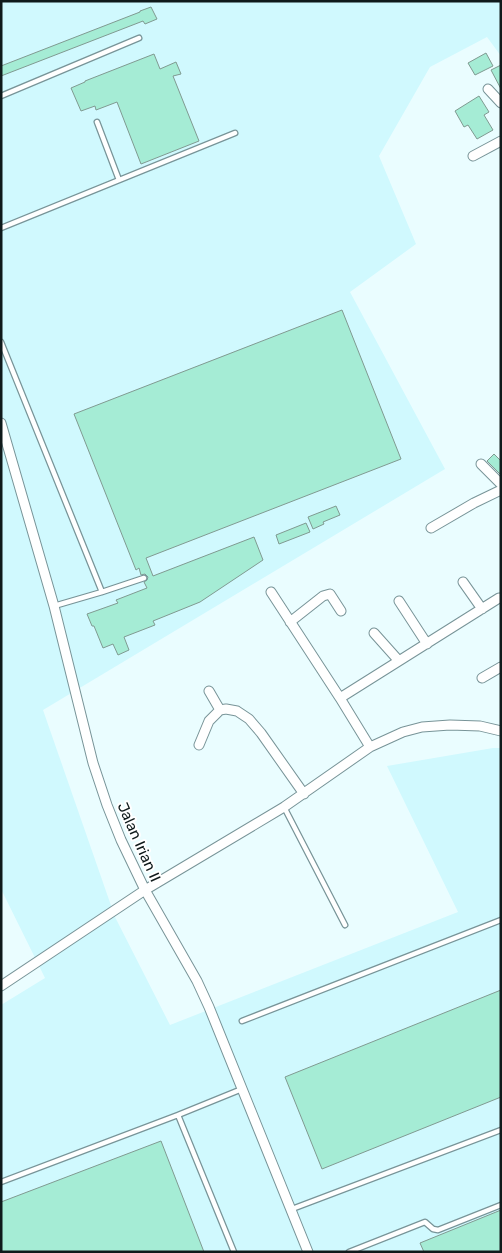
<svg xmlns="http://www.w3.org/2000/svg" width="502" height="1253" font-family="Rubik,sans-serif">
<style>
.built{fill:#d0f9fe}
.building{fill:#a5ecd5;stroke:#809a91}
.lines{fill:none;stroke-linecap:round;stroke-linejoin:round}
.lane-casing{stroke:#789498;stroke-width:7}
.street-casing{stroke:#789498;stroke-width:11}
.lane{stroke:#fff;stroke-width:4.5}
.street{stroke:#fff;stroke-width:9}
.labels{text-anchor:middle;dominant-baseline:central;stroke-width:4;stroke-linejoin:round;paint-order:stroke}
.street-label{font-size:15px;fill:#0f1a1b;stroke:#fff}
</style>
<rect width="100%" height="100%" fill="#eafdff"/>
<!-- built -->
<path class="built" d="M 1,1 L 501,1 L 501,56 L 487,37 L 430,67 L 379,156 L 416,244 L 350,292 L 445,469 L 43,710 L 115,917 L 170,1025 L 458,912 L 387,766 L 493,748 L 501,748 L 501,1252 L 1,1252 L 1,1005 L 45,978 L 1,889 Z"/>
<!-- building -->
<path class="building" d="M 151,7 L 157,19 L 145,24 L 143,21 L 1,76 L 1,66 L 140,12 L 140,11 Z
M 486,53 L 493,66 L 475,75 L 468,63 Z
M 154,54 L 160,69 L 176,62 L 181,74 L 173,76 L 199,141 L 141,164 L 117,102 L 96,110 L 95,106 L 81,111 L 71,88 L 85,82 L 85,81 Z
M 501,65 L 501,89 L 491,70 Z
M 479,96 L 489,112 L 484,115 L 493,130 L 477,139 L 468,125 L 464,127 L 455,111 Z
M 342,310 L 401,459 L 146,558 L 153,576 L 254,537 L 263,560 L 200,602 L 153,621 L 155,625 L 124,637 L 129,650 L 118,655 L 113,644 L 103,648 L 94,626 L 92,626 L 87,614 L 118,603 L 116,600 L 147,588 L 144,582 L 147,580 L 148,577 L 145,574 L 141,575 L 139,568 L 136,570 L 74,414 Z
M 494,454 L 501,461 L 501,475 L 487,461 Z
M 336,506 L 340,515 L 323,522 L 324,524 L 313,529 L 308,517 Z
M 306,523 L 310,532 L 279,544 L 276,535 Z
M 501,990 L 501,1097 L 322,1169 L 285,1077 Z
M 161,1141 L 204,1252 L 1,1252 L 1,1202 Z
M 501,1210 L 501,1252 L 424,1252 L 420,1243 Z"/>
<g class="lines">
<defs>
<path id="lane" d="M 1,96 L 139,38
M 97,122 L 119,180
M 1,228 L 235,133
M 1,342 L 102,592
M 54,606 L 102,592 L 144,578
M 284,807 L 345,925
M 242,1021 L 501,920
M 178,1115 L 234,1252
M 1,1182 L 178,1115 L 242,1089
M 292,1209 L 501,1130
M 349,1252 L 425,1222 L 433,1229 L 438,1230 L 501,1205"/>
<path id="street" d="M 488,89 L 501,103
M 473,156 L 501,141
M 1,423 L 54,606 L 93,763 L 107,805 L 121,840 L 145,890 L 197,981 L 209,1007 L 308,1252
M 481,464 L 501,484
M 431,528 L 474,503 L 501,490
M 463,582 L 482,609
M 271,592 L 340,698 L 370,747
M 399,601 L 427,644
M 290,622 L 323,596 L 330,594 L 341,611
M 374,633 L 399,661
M 482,678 L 501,667
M 209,691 L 220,710 L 226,709 L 237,711 L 249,719 L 261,733 L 304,794
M 340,698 L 499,598 L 501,598
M 199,745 L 209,721 L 220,710
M 1,986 L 145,890 L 284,807 L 370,747 L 403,732 L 422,727 L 450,725 L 480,726 L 501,731"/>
</defs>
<!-- lane casing -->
<use href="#lane" class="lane-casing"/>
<!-- street casing -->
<use href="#street" class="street-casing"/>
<!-- lane -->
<use href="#lane" class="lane"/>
<!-- street -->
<use href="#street" class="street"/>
</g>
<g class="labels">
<!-- street labels -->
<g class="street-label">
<text transform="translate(139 842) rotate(66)">Jalan Irian II</text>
</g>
</g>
<!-- border -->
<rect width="502" height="1253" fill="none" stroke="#0f1a1b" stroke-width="5"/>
</svg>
